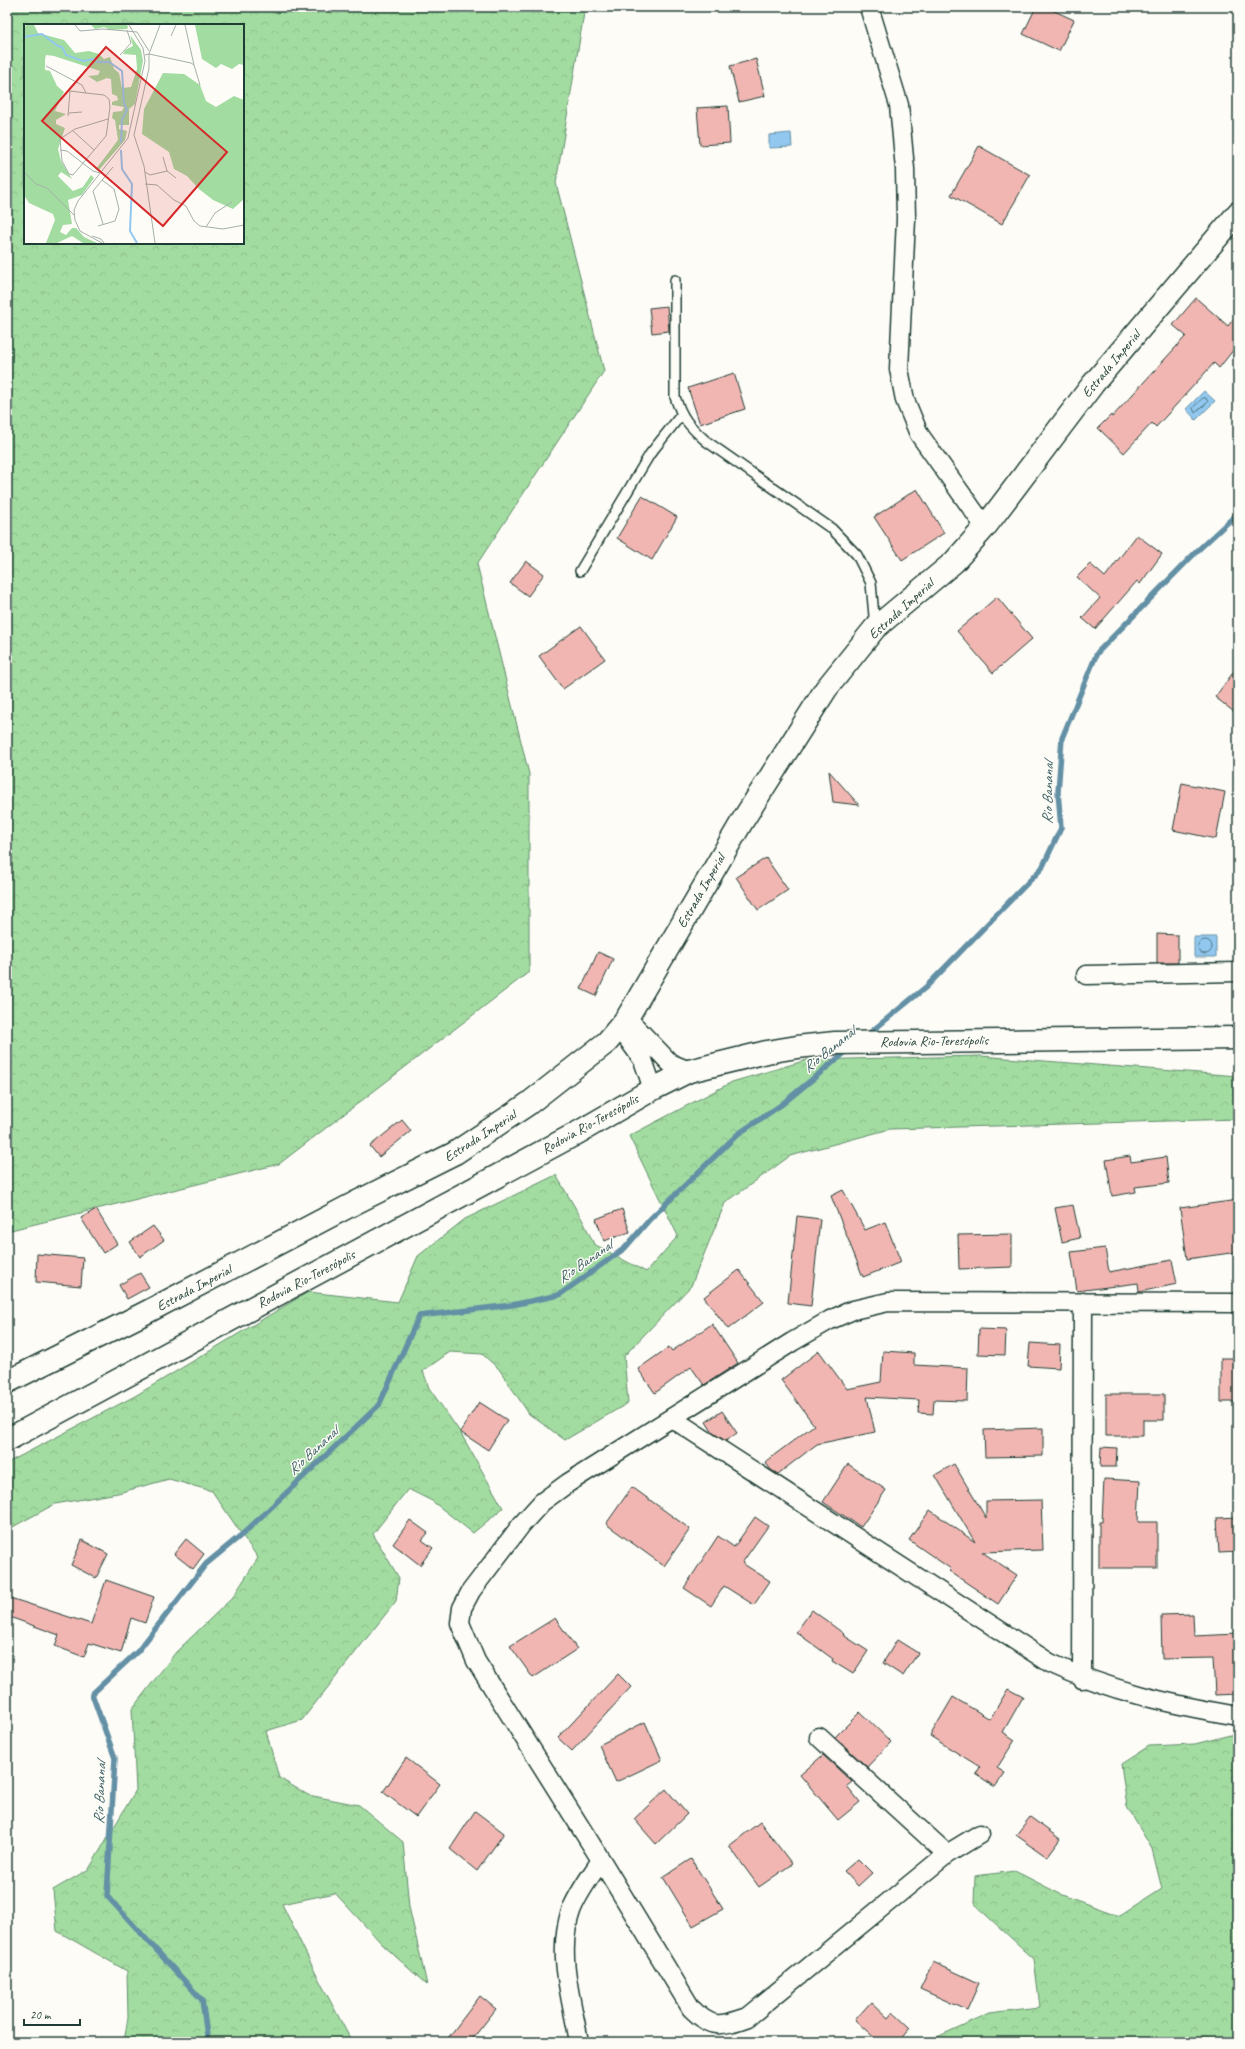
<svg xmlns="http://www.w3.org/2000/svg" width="1245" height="2049" font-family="Caveat,sans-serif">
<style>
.forest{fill:url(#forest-crowns);stroke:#618c6a;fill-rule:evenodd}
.water{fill:#92c8f0;stroke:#6490a5}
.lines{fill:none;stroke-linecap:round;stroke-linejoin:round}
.shore{stroke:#4d757f;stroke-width:1}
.stream{stroke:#6490a5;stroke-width:5.5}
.building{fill:#f2b6b2;stroke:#1f3d34}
.service-casing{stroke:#1f3d34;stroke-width:12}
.minor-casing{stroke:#1f3d34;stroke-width:21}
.tertiary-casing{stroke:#1f3d34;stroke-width:25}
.trunk-casing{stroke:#1f3d34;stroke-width:25}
.service{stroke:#fdfcf7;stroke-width:9}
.minor{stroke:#fdfcf7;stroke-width:18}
.tertiary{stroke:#fdfcf7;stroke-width:22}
.trunk{stroke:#fdfcf7;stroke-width:22}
.labels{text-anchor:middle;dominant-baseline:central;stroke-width:3;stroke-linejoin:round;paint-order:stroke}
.street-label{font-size:14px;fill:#1f3d34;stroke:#fdfcf7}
.water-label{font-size:15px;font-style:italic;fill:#3c6063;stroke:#fdfcf7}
.inset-river{fill:none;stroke:#92c8f0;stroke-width:2}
.inset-road{fill:none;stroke:#a4b0a9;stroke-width:1}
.view{fill:#d62828;fill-opacity:0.15;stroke:#d62828;stroke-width:2}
.inset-edge{fill:none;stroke:#1f3d34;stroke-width:2}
</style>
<defs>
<pattern id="forest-crowns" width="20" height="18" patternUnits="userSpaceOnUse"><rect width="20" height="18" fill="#a3dca1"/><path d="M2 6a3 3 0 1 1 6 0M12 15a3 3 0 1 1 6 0" fill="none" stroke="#8cbe8b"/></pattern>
</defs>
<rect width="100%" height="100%" fill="#fdfcf7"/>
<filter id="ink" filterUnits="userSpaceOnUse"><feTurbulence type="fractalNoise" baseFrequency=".025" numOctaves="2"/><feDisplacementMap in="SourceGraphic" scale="8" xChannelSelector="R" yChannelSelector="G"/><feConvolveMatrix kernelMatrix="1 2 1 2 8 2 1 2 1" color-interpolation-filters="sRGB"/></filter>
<g filter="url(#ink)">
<!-- forest -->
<path class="forest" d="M 7,7 L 585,7 L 556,183 L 604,371 L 477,564 L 529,774 L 529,972 L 279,1164 L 7,1231 ZM 25,25 L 243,25 L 243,243 L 25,243 Z
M 980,1056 L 1238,1076 L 1238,1119 L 890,1129 L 790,1156 L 725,1203 L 691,1286 L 624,1356 L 628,1403 L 565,1440 L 529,1414 L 499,1369 L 482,1354 L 450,1352 L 423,1371 L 429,1388 L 460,1432 L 503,1508 L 473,1533 L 432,1501 L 408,1489 L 373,1534 L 399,1578 L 396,1601 L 302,1720 L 266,1731 L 279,1778 L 308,1795 L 359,1805 L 403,1842 L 409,1907 L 427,1985 L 382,1944 L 335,1893 L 282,1904 L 316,1974 L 352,2042 L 124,2042 L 128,2017 L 127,1971 L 57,1931 L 53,1890 L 89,1869 L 136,1790 L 132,1709 L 176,1652 L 233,1597 L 258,1558 L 212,1491 L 169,1479 L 118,1493 L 55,1504 L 7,1530 L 7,1463 L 135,1396 L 308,1292 L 398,1302 L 418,1256 L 465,1219 L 556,1175 L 583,1221 L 594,1244 L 646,1272 L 678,1236 L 629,1136 L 732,1082 L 807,1060 Z
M 1238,1733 L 1238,2042 L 926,2042 L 990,2013 L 1040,2007 L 1034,1959 L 974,1904 L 975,1876 L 1015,1871 L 1062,1895 L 1120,1916 L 1162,1889 L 1152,1849 L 1127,1807 L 1121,1764 L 1149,1746 L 1195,1744 Z"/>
<!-- water -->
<path class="water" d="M 791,133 L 792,147 L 769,148 L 769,135 Z
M 1204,391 L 1215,401 L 1196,420 L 1186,409 Z
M 1194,937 L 1216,937 L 1216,957 L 1194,957 Z"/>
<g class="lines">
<!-- shore -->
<path class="shore" d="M 1203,398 L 1206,398 L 1208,402 L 1195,413 L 1193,408 Z
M1198 947a7 7 0 1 1 14 0a7 7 0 1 1-14 0Z"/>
<!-- stream -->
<path class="stream" d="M 866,1036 L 926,987 L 1042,868 L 1061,828 L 1058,792 L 1062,738 L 1097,653 L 1197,551 L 1238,513
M 208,2042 L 202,2000 L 107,1896 L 115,1758 L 92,1694 L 138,1651 L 206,1564 L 245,1532 L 379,1405 L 419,1316 L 512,1305 L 559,1295 L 625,1248 L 650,1219 L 738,1134 L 781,1105 L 848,1050"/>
</g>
<!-- building -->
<path class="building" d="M 1036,7 L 1046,7 L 1074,20 L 1059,51 L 1023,34 Z
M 756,59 L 765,96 L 739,102 L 730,66 Z
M 728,106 L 730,143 L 700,145 L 697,108 Z
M 979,146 L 1030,175 L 1002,224 L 951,195 Z
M 1196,298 L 1228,326 L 1238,313 L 1238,344 L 1219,368 L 1214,363 L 1156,427 L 1152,423 L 1124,453 L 1098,428 L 1111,415 L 1112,417 L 1186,336 L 1173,325 Z
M 667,306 L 669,331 L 652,333 L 649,308 Z
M 734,373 L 745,409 L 700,424 L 688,388 Z
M 917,489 L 944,533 L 902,560 L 874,517 Z
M 642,496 L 677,517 L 652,560 L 617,538 Z
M 1137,535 L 1162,554 L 1140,584 L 1137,581 L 1095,629 L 1082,618 L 1100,598 L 1077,577 L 1090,564 L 1105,577 Z
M 526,561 L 544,574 L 528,596 L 510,583 Z
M 997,597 L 1032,639 L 993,673 L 957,631 Z
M 581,626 L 605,659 L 563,689 L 539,656 Z
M 1238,666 L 1238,715 L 1215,697 Z
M 829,771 L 859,805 L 833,802 Z
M 1182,783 L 1225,792 L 1216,839 L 1173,830 Z
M 766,858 L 788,890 L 758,910 L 736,877 Z
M 1157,934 L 1178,935 L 1178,963 L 1157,963 Z
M 598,952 L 613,959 L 596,996 L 581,989 Z
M 402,1120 L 411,1131 L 379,1157 L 370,1146 Z
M 1130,1156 L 1131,1162 L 1166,1157 L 1169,1183 L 1135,1187 L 1136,1192 L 1112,1196 L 1106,1160 Z
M 843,1190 L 865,1230 L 885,1222 L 901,1262 L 863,1277 L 831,1196 Z
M 1238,1200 L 1238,1252 L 1187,1259 L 1180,1208 Z
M 1073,1205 L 1080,1238 L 1062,1242 L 1055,1208 Z
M 96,1209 L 117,1244 L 103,1253 L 81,1218 Z
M 622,1209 L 630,1232 L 604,1241 L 596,1219 Z
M 797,1216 L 820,1219 L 811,1306 L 788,1303 Z
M 153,1226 L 164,1240 L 140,1257 L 130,1242 Z
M 1012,1234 L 1012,1267 L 959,1269 L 958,1235 Z
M 1105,1248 L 1109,1272 L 1172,1260 L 1177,1284 L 1139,1292 L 1138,1283 L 1077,1291 L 1071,1252 Z
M 37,1254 L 83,1258 L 81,1286 L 36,1282 Z
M 739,1270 L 764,1302 L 728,1329 L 704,1297 Z
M 140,1273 L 149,1287 L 127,1299 L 119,1285 Z
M 712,1324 L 738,1363 L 704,1385 L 691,1367 L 655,1393 L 638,1369 L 669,1347 L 672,1351 Z
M 979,1329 L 1006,1330 L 1005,1355 L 978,1354 Z
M 1030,1343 L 1060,1345 L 1059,1368 L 1028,1366 Z
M 819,1351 L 847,1389 L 881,1382 L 883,1351 L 914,1353 L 914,1365 L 968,1368 L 967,1401 L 934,1400 L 933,1414 L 918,1413 L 919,1400 L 867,1397 L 875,1432 L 817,1444 L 778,1474 L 771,1470 L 765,1462 L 814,1425 L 781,1380 Z
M 1221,1358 L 1238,1358 L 1238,1402 L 1221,1402 Z
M 1106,1394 L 1164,1394 L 1164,1420 L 1143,1420 L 1143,1436 L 1106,1436 Z
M 479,1402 L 507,1420 L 488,1450 L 460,1432 Z
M 722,1411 L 737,1433 L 726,1441 L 713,1433 L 706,1422 Z
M 1043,1428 L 1043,1456 L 985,1457 L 984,1430 Z
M 1101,1447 L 1117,1448 L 1116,1467 L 1100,1467 Z
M 848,1464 L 886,1490 L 861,1527 L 823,1502 Z
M 954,1464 L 986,1518 L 986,1501 L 1041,1500 L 1043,1550 L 982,1552 L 1017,1575 L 998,1604 L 949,1571 L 951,1569 L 909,1540 L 930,1510 L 975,1542 L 935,1475 Z
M 1104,1479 L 1140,1481 L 1138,1522 L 1157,1522 L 1157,1568 L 1099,1568 L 1099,1522 L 1102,1522 Z
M 632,1487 L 690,1529 L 664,1566 L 606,1524 Z
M 755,1517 L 768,1526 L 742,1563 L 770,1581 L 754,1605 L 724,1586 L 711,1606 L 684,1588 L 718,1536 L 734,1547 Z
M 1238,1517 L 1238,1552 L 1219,1553 L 1217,1518 Z
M 410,1520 L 428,1533 L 422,1540 L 433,1548 L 420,1565 L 393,1544 Z
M 186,1539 L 204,1554 L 193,1569 L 174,1554 Z
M 82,1540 L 108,1554 L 96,1578 L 71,1565 Z
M 106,1580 L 154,1597 L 145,1623 L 131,1618 L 121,1653 L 89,1643 L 84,1657 L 55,1646 L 59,1635 L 7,1616 L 7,1597 L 91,1624 Z
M 812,1610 L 844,1634 L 843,1635 L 868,1651 L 853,1674 L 832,1661 L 833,1659 L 796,1632 Z
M 1193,1614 L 1194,1636 L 1238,1634 L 1238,1694 L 1215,1695 L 1213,1658 L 1162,1659 L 1161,1615 Z
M 555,1618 L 577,1649 L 533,1678 L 510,1646 Z
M 897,1640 L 918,1653 L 903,1676 L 883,1663 Z
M 618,1674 L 631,1687 L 572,1751 L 558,1738 Z
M 1008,1689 L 1023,1697 L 1003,1732 L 1015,1740 L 997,1768 L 1005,1773 L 995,1787 L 976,1774 L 980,1767 L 930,1736 L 953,1697 L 990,1719 Z
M 860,1712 L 891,1742 L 867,1767 L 835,1737 Z
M 645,1722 L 662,1760 L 616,1782 L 599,1745 Z
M 823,1755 L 852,1782 L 847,1786 L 860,1802 L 838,1820 L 800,1775 Z
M 406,1758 L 440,1784 L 416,1817 L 383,1792 Z
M 666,1789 L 687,1814 L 656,1844 L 634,1819 Z
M 475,1811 L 504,1833 L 477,1871 L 450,1849 Z
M 1030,1817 L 1060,1839 L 1047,1857 L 1016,1835 Z
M 760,1822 L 792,1864 L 759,1887 L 729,1846 Z
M 691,1859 L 723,1909 L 693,1926 L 663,1877 Z
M 858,1859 L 872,1873 L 858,1886 L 844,1871 Z
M 933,1962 L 979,1983 L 967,2010 L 920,1989 Z
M 480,1996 L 496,2009 L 470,2042 L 445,2042 Z
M 871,2002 L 888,2018 L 893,2012 L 910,2028 L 898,2042 L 879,2042 L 855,2020 Z"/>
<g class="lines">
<defs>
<path id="service" d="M 675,280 L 675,397 C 682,418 689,426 706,441 L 832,529 L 857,555 L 871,583 L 875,627
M 580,571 L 650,454 L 681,415"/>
<path id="minor" d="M 869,7 L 899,105 L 905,169 L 906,219 L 899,369 L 905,400 L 919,434 L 985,527
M 1086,975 L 1238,972
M 627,1018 L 670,1063 L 689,1071
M 620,1028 L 643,1060 L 653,1089
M 673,1419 L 1050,1663 C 1110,1691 1173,1705 1238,1716
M 1082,1679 L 1083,1302
M 819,1737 L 947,1854
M 601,1860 L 691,2008 C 712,2030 722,2026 748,2017 L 947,1854 L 980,1834
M 579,2042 C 572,2000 556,1953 571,1911 C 577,1894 591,1876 601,1860 L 476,1661 L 460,1623 L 462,1608 L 471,1591 L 522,1524 L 542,1502 L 568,1483 L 792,1342 L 830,1320 L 853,1310 L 888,1302 L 1238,1303"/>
<path id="tertiary" d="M 7,1382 L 145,1313 L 357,1202 L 455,1153 L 528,1104 L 607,1042 L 627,1018 L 743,820 L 826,689 L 875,628 L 954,562 L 985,527 L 1093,384 L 1238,213"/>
<path id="trunk" d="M 7,1440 L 579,1132 L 653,1089 L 689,1071 L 767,1052 L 797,1047 L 835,1043 L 1238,1038"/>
</defs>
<!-- service casing -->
<use href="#service" class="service-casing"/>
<!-- minor casing -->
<use href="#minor" class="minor-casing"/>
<!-- tertiary casing -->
<use href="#tertiary" class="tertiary-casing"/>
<!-- trunk casing -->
<use href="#trunk" class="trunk-casing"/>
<!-- service -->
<use href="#service" class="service"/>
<!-- minor -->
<use href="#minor" class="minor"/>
<!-- tertiary -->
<use href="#tertiary" class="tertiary"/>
<!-- trunk -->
<use href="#trunk" class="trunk"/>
</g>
</g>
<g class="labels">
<!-- street labels -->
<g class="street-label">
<text transform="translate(1111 364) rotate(-50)">Estrada Imperial</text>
<text transform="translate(901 609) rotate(-42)">Estrada Imperial</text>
<text transform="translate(701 891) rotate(-60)">Estrada Imperial</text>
<text transform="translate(934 1041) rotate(-1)">Rodovia Rio-Teresópolis</text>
<text transform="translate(590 1124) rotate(-29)">Rodovia Rio-Teresópolis</text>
<text transform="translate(480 1136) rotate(-33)">Estrada Imperial</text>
<text transform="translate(306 1279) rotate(-28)">Rodovia Rio-Teresópolis</text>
<text transform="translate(194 1288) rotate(-28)">Estrada Imperial</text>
</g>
<!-- water labels -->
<g class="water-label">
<text transform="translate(1048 793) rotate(-89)">Rio Bananal</text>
<text transform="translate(829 1050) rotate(-39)">Rio Bananal</text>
<text transform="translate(585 1262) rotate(-35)">Rio Bananal</text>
<text transform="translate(313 1451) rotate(-43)">Rio Bananal</text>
<text transform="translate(100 1793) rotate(-88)">Rio Bananal</text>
</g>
</g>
<!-- overview -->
<g transform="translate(24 24)">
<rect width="220" height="220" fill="#fdfcf7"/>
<path d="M 2,1 L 10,1 L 14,9 L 40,16 L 51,29 L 65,27 L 75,30 L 80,35 L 86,33 L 90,45 L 95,49 L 98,64 L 107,63 L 113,45 L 112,31 L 99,30 L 101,26 L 109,22 L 106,11 L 117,26 L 119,37 L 111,80 L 105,85 L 105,101 L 95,101 L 95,105 L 103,107 L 101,116 L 74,147 L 72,145 L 94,116 L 91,96 L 88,94 L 89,88 L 98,87 L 100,83 L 88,81 L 88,78 L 94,76 L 93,72 L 88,70 L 87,55 L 83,54 L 73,58 L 64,52 L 74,51 L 76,47 L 30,32 L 22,31 L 21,35 L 21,46 L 26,47 L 33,62 L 40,68 L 31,87 L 42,90 L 32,96 L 32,100 L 41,104 L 34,125 L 37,137 L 48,155 L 37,148 L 34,152 L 49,167 L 59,163 L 67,151 L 70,154 L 58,171 L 44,176 L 48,200 L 39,201 L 36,208 L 42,211 L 48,204 L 52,204 L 60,213 L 73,219 L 59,219 L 48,212 L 33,219 L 22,219 L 31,196 L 29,190 L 5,179 L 0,171 L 0,5 ZM 67,1 L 103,1 L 104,3 L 103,5 L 87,6 L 80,3 L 71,5 ZM 171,1 L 220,1 L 220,41 L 215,40 L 208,45 L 197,40 L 192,44 L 178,35 ZM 139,49 L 160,50 L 176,61 L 182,77 L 192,83 L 210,72 L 220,76 L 220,175 L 209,185 L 189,176 L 175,165 L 163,152 L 150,145 L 145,128 L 118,110 L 120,85 Z" fill="#a3dca1"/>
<path class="inset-river" d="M 0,13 L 18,10 L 34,22 L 38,23 L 42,31 L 59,37 L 69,35 L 74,38 L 85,38 L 98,47 L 100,79 L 103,86 L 98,95 L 97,119M 97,126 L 98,145 L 108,160 L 106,207 L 113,219"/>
<path class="inset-road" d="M 51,1 L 56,7 L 79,5 L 113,8 L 125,27M 161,1 L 170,41M 147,12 L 152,1M 96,31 L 107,19 L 103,6M 121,31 L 125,30 L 136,1M 22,42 L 58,61 L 62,69 L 80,71 L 85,75 L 86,83 L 83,106 L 82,112 L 49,151 L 45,150 L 38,137 L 36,115 L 51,105 L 84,95M 45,89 L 58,88M 44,92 L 46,67 L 62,69M 48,106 L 70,126M 36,126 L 43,127 L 69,147 L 76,149M 139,133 L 143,147M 0,148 L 12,160 L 23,164 L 50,191M 121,148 L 126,151 L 143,147 L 152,154M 121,160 L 133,161 L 150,176 L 162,182 L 170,197 L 176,202 L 199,205 L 220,201M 79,200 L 69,167 L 89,143M 74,202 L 91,197 L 95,185 L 90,165 L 78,156M 182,203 L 191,189 L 208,178M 68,212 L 77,215 L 80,219M 78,219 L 56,207 L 51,196 L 50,186 L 54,177 L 104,114 L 121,37 L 119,24 L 105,1M 131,219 L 120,142 L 110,111 L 125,44 L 125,30 L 167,39 L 170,41 L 176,61"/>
<path class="view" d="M 82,23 L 203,128 L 139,202 L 18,97 Z"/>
<rect width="220" height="220" class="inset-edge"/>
</g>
<!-- margin -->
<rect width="1245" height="2049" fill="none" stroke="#fdfcf7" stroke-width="24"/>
<rect x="12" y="12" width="1221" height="2025" fill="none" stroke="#1f3d34" stroke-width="1.5" filter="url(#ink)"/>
<!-- scale -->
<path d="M24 2019v6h56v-6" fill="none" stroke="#1f3d34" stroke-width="2"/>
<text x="30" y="2019" font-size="12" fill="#1f3d34" stroke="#fdfcf7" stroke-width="3" paint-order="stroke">20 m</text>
</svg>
